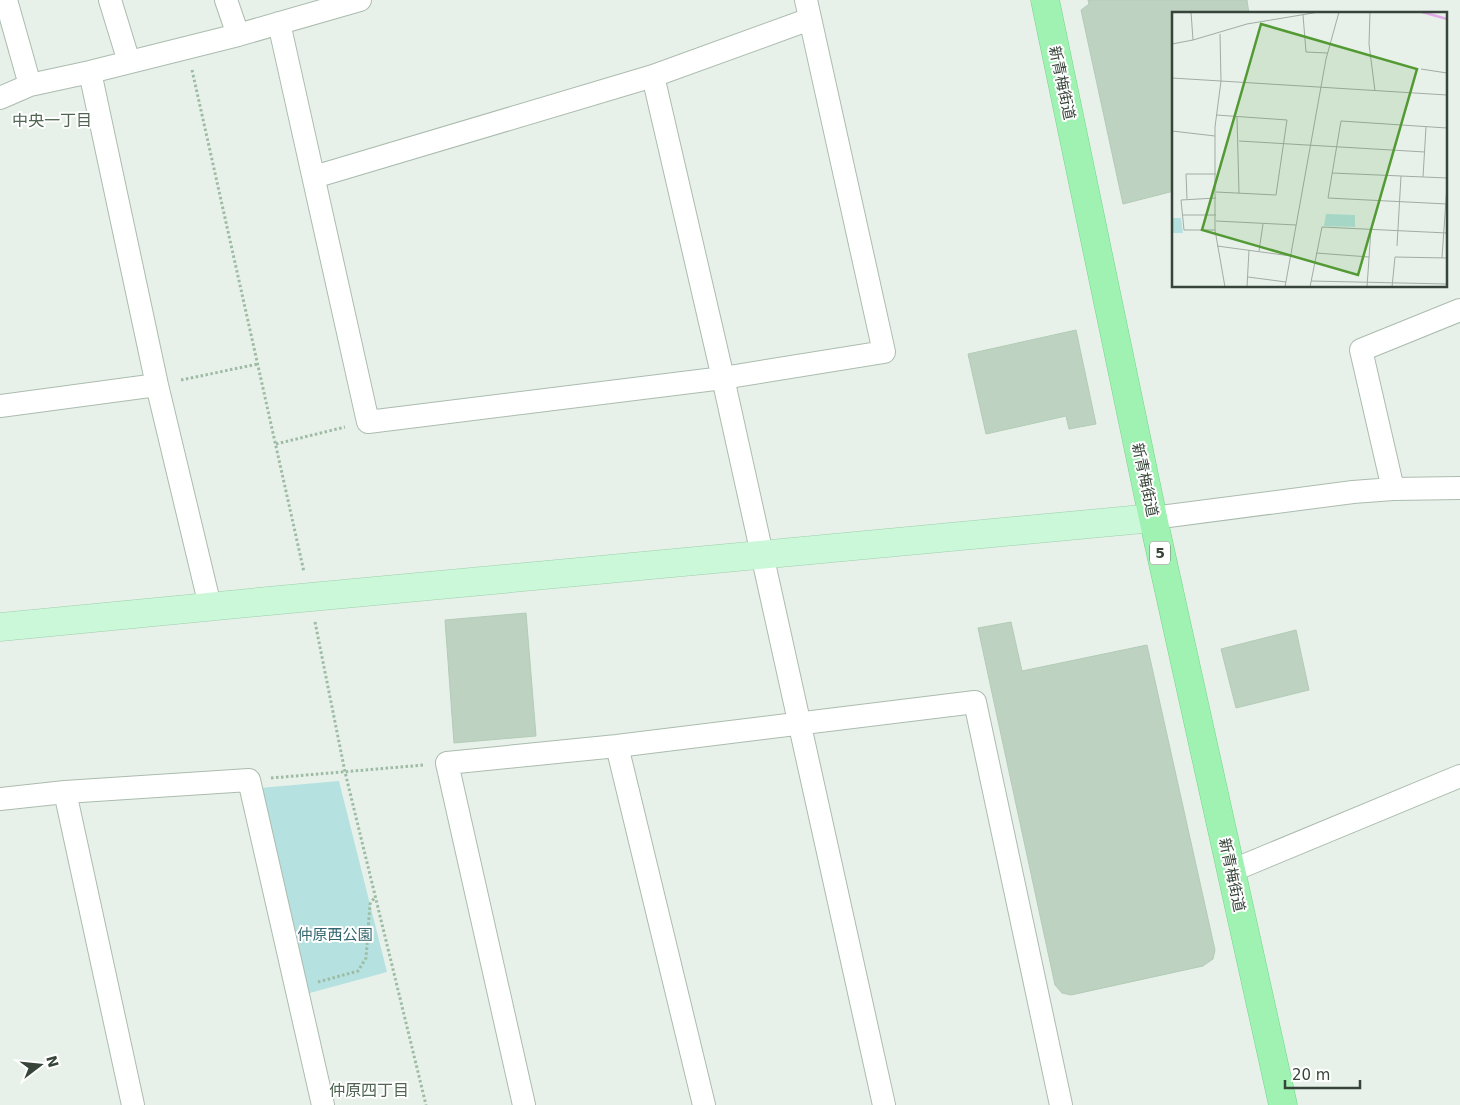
<svg xmlns="http://www.w3.org/2000/svg" width="1460" height="1105" font-family="'DejaVu Sans','Noto Sans JP',sans-serif">
<style>
.green{fill:#b5e1e0}
.building{fill:#bed2c1;stroke:#b2ccb6}
.lines{fill:none;stroke-linecap:round;stroke-linejoin:round}
.street-casing{stroke:#abbcae;stroke-width:24}
.secondary-casing{stroke:#9ecfab;stroke-width:29}
.primary-casing{stroke:#72d588;stroke-width:29}
.path{stroke:#9ebca3;stroke-width:3;stroke-dasharray:2.5 2.5;stroke-linecap:butt}
.street{stroke:#fff;stroke-width:22}
.secondary{stroke:#cbf8d8;stroke-width:28}
.primary{stroke:#a0f2b3;stroke-width:28}
.labels{text-anchor:middle;dominant-baseline:central;stroke-width:4;stroke-linejoin:round;paint-order:stroke}
.shield{fill:#fff;stroke:#737c74;stroke-width:1}
.shield-label{font-size:14px;font-weight:bold;fill:#374439}
.street-label{font-size:15px;fill:#374439;stroke:#fff}
.park-label{font-size:15px;fill:#31666e;stroke:#fff}
.neighbourhood-label{font-size:16px;fill:#506552;stroke:#fff}
.inset-river{fill:none;stroke:#e3abe7;stroke-width:2.5}
.inset-road{fill:none;stroke:#a1aca3;stroke-width:1}
.view{fill:#539a34;fill-opacity:0.15;stroke:#539a34;stroke-width:2.5}
.inset-edge{fill:none;stroke:#374439;stroke-width:2.5}
</style>
<rect width="100%" height="100%" fill="#e7f1ea"/>
<!-- green -->
<path class="green" d="M 339,781 L 387,972 L 306,994 L 260,788 Z"/>
<!-- building -->
<path class="building" d="M 1088,0 L 1247,0 L 1249,14 L 1174,14 L 1174,191 L 1123,204 L 1081,10 L 1089,4 Z
M 1076,330 L 1096,424 L 1069,429 L 1066,416 L 986,434 L 968,354 Z
M 526,613 L 536,736 L 454,743 L 445,620 Z
M 1011,622 L 1022,671 L 1147,645 L 1215,950 L 1213,959 L 1203,966 L 1071,995 L 1062,993 L 1055,985 L 978,628 Z
M 1296,630 L 1309,690 L 1236,708 L 1221,649 Z"/>
<g class="lines">
<defs>
<path id="street" d="M 6,0 L 30,85
M 110,0 L 129,62
M 226,0 L 238,35
M 279,23 L 368,422 L 723,378 L 884,352 L 806,0
M 90,72 L 157,385 L 210,606
M 653,76 L 723,378 L 884,1105
M 0,98 L 30,85 L 90,72 L 238,35 L 360,0
M 314,177 L 653,76 L 810,19
M 0,406 L 157,385
M 1393,489 L 1361,350 L 1460,310
M 1153,518 L 1353,492 L 1393,489 L 1460,488
M 617,746 L 704,1105
M 65,792 L 133,1105
M 0,799 L 65,792 L 249,780 L 323,1105
M 1231,871 L 1460,776
M 524,1105 L 447,763 L 617,746 L 975,702 L 1061,1105"/>
<path id="secondary" d="M 0,627 C 384,589 768,555 1153,518"/>
<path id="primary" d="M 1045,0 L 1153,518 L 1283,1105"/>
</defs>
<!-- street casing -->
<use href="#street" class="street-casing"/>
<!-- secondary casing -->
<use href="#secondary" class="secondary-casing"/>
<!-- primary casing -->
<use href="#primary" class="primary-casing"/>
<!-- path -->
<path class="path" d="M 192,70 L 304,572
M 181,380 L 258,364
M 276,444 L 345,427
M 315,622 L 345,772 L 426,1105
M 271,778 L 424,765
M 318,982 L 358,971 L 366,958 L 370,904 L 375,897"/>
<!-- street -->
<use href="#street" class="street"/>
<!-- secondary -->
<use href="#secondary" class="secondary"/>
<!-- primary -->
<use href="#primary" class="primary"/>
</g>
<g class="labels">
<!-- shield labels -->
<rect class="shield" x="1150" y="541.5" width="20" height="23" rx="4"/>
<g class="shield-label">
<text x="1160" y="553">5</text>
</g>
<!-- street labels -->
<g class="street-label">
<text transform="translate(1062 83) rotate(78)">新青梅街道</text>
<text transform="translate(1145 480) rotate(78)">新青梅街道</text>
<text transform="translate(1232 875) rotate(78)">新青梅街道</text>
</g>
<!-- park labels -->
<g class="park-label">
<text x="335" y="935">仲原西公園</text>
</g>
<!-- neighbourhood labels -->
<g class="neighbourhood-label">
<text x="52" y="120">中央一丁目</text>
<text x="369" y="1090">仲原四丁目</text>
</g>
</g>
<!-- overview -->
<g transform="translate(1172 12)">
<rect width="275" height="275" fill="#e7f1ea"/>
<path d="M 154,202 L 183,203 L 183,215 L 152,214 ZM 0,206 L 9,206 L 11,221 L 0,221 Z" fill="#b5e1e0"/>
<path class="inset-river" d="M 250,0 L 275,7"/>
<path class="inset-road" d="M 19,0 L 21,28 L 75,12 L 147,0M 198,0 L 197,32 L 203,79M 131,3 L 134,40 L 155,41M 48,22 L 49,69 L 43,115 L 43,218 L 53,275M 0,32 L 21,28M 249,57 L 275,61M 0,66 L 275,83M 65,105 L 67,181M 275,116 L 169,109 L 156,186 L 275,192M 0,119 L 43,124M 67,129 L 253,140M 160,161 L 275,166M 251,165 L 254,115M 44,180 L 104,183 L 115,108 L 44,103M 15,187 L 14,162 L 44,162M 11,203 L 44,203M 44,209 L 124,213M 43,218 L 12,218 L 9,188 L 44,186M 45,234 L 119,244M 225,234 L 229,164M 87,239 L 91,212M 144,241 L 197,245M 270,246 L 275,173M 76,265 L 114,270M 139,269 L 275,272M 75,275 L 77,238M 113,275 L 154,47 L 167,0M 138,275 L 150,215 L 275,221M 195,275 L 199,217M 220,275 L 223,245 L 275,246"/>
<path class="view" d="M 89,12 L 245,57 L 186,263 L 30,218 Z"/>
<rect width="275" height="275" class="inset-edge"/>
</g>
<!-- north arrow -->
<g transform="translate(40 1065) rotate(74)" stroke="#ffffff" stroke-width="4" paint-order="stroke">
<path d="M0-4L9 19L0 12L-9 19Z" fill="#374439"/>
<text y="-8" font-size="14" font-weight="bold" text-anchor="middle" fill="#374439">N</text>
</g>
<!-- scale -->
<path d="M1285 1080v8h75v-8" fill="none" stroke="#374439" stroke-width="2.5"/>
<text x="1292" y="1080" font-size="15" fill="#374439" stroke="#ffffff" stroke-width="4" paint-order="stroke">20 m</text>
</svg>
